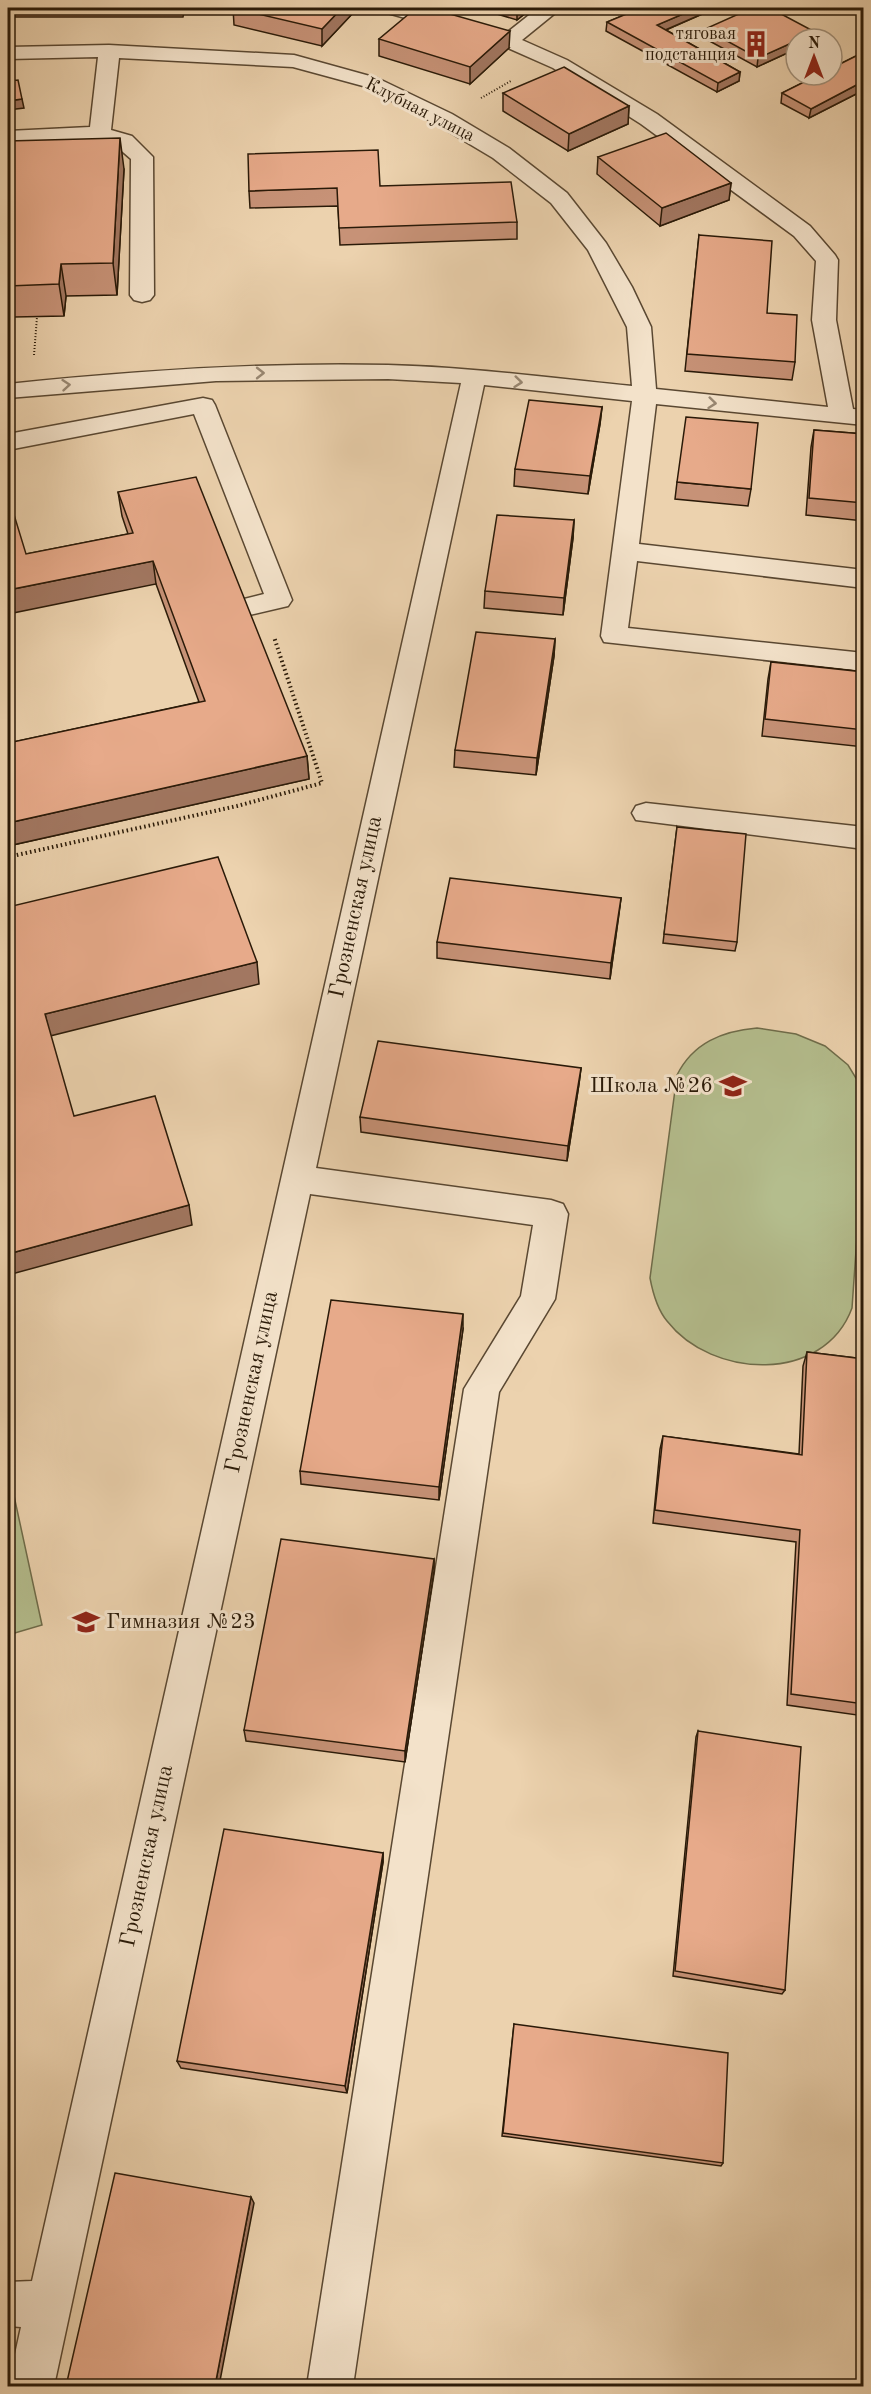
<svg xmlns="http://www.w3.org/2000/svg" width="871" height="2394" font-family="'Old Standard TT',serif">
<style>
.green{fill:#b4bd8d;stroke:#6f6c4a;stroke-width:1.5}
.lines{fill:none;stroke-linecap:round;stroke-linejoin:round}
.minor-casing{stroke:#5a4832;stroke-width:3}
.path-far1{stroke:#2a1a08;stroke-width:2;stroke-dasharray:1 2;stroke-linecap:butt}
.path{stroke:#2a1a08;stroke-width:4;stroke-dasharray:1.5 3;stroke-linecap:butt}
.minor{fill:#f3e2ca;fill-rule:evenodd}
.wall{fill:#c79277;stroke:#2a1a08;stroke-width:1.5}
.shaded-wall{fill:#a27761;stroke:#2a1a08;stroke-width:1.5}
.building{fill:#e7aa8a;stroke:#2a1a08;stroke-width:1.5}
.oneway{stroke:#998873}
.labels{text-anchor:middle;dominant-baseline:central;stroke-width:6;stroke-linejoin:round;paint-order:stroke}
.far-poi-label{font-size:18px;fill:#2a1a08;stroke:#f3e2ca;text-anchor:end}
.far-street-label{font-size:18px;fill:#2a1a08;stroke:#f3e2ca}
.street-label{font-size:22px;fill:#2a1a08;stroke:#f3e2ca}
.poi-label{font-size:22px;fill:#2a1a08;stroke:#f3e2ca;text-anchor:end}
</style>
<rect width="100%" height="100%" fill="#ecd2ae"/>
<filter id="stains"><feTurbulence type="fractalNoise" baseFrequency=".00333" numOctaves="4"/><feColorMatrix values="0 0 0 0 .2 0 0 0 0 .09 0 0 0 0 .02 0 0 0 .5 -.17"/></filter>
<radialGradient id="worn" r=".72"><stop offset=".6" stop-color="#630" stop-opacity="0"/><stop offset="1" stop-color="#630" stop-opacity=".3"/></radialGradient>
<!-- green -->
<path class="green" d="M 757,1028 L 796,1034 L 825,1046 L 848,1065 L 862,1088 L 863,1150 L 852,1308 C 824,1384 712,1379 667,1321 C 657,1309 653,1294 650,1278 L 677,1075 C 693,1043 722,1031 757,1028 Z
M 8,1468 L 42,1625 L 8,1635 Z"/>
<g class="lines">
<defs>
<path id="minor" d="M 381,8 L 411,8 L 505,34 L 538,8 L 555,8 L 557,10 L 554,14 L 522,40 L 567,60 L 657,114 L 810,226 L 835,255 L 838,260 L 836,320 L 853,409 L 864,410 L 864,425 L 656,404 L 639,544 L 864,570 L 864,588 L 637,561 L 628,628 L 864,653 L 864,671 L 604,642 L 601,636 L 632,401 L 484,385 L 316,1168 L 551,1200 L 563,1204 L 568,1214 L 555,1299 L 499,1392 L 353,2386 L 307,2386 L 464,1389 L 521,1296 L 533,1225 L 310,1194 L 54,2386 L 8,2386 L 21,2327 L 8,2326 L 8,2282 L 32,2281 L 461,383 L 388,379 L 216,381 L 8,398 L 8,384 C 134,371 261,362 388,365 C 470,367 551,378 632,386 L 627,327 L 588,250 L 551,203 L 493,158 L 436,124 L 363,86 L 293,67 L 119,58 L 111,130 L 132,136 L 153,157 L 154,295 L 150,300 L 142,302 L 134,300 L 130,295 L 131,159 L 116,146 L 98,139 L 8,143 L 8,131 L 90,127 L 98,57 L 8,59 L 8,47 L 109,45 L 294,55 L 377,78 L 452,114 L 509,148 L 567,193 L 606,243 L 632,287 L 651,327 L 656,389 L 828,407 L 812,320 L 816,261 L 794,236 L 641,124 L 553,68 L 501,45 L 384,12 Z
M 203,398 L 212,400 L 215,405 L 292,600 L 288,606 L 241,617 L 232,614 L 228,608 L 232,602 L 264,594 L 194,414 L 8,450 L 8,434 Z
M 646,803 L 864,827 L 864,849 L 636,820 L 632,813 L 636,806 Z"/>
</defs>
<!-- minor casing -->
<use href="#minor" class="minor-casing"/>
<!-- path-far1 -->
<path class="path-far1" d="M 481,98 L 511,81
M 34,355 L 37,317"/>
<!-- path -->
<path class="path" d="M 8,857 L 237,806 L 322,783 L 274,637
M 859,1227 L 864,1228"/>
<!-- minor -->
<use href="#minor" class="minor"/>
</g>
<!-- wall -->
<path class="wall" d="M 14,8 L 185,8 L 183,17 L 15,17 Z
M 233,8 L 354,8 L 354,12 L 322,46 L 234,25 Z
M 477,8 L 532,8 L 517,20 Z
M 641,8 L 716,8 L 666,30 L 740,72 L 739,81 L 717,92 L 606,31 L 607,22 Z
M 705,29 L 796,39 L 796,49 L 757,67 L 704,38 Z
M 379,39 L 509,48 L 470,84 L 379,56 Z
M 864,52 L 864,90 L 809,118 L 781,103 L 782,93 Z
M 503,93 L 629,106 L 628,124 L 568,151 L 503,111 Z
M 8,141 L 124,169 L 117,295 L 66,296 L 64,316 L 14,317 L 10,298 L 8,298 Z
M 598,157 L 731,183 L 729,200 L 660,226 L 597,174 Z
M 380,186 L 517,222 L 517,239 L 340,245 L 338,206 L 250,208 L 249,191 Z
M 699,235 L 767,313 L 795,362 L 792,380 L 685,371 Z
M 602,407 L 600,424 L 588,494 L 514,486 L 515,469 Z
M 814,430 L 864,434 L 864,521 L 806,515 L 811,447 Z
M 677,482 L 751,489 L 748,506 L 675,499 Z
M 118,492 L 307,756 L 309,779 L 8,846 L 8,743 L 199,702 L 156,584 L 26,554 L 128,534 L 122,516 Z
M 574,520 L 573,538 L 563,615 L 484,608 L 485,591 Z
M 555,639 L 554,656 L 536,775 L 454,767 L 455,750 Z
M 771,662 L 864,672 L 864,747 L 762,736 L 768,679 Z
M 677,827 L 737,942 L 735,951 L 663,943 Z
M 621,898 L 610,979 L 437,958 L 437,942 Z
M 581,1068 L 579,1084 L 567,1161 L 361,1132 L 360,1117 Z
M 463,1329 L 439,1500 L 301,1484 L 300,1471 Z
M 807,1352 L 864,1359 L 864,1716 L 787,1705 L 796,1542 L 653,1523 L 660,1449 L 663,1436 L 799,1454 L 803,1366 Z
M 434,1559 L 434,1571 L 405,1762 L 246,1741 L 244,1730 Z
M 698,1731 L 785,1990 L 782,1994 L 673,1976 L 696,1737 Z
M 383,1853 L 383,1862 L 347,2093 L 181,2068 L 177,2061 Z
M 514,2024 L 723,2163 L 721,2166 L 502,2136 Z"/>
<!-- shaded-wall -->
<path class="shaded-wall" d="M 342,8 L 354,8 L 354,12 L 322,46 L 322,29 Z
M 517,8 L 532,8 L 517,20 Z
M 697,8 L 716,8 L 656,34 L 657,25 Z
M 510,31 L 509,48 L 470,84 L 470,67 Z
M 815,32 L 814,39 L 800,39 Z
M 796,41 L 796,49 L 757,67 L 758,58 Z
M 740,72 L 739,81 L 717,92 L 718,83 Z
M 864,81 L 864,90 L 809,118 L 811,109 Z
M 22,99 L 24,108 L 8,110 L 8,101 Z
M 629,106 L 628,124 L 568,151 L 569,134 Z
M 120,138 L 124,169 L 117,295 L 113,263 Z
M 731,183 L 729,200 L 660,226 L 662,208 Z
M 61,264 L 66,296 L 64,316 L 59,284 Z
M 602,407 L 600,424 L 588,494 L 590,476 Z
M 574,520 L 573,538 L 563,615 L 564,598 Z
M 153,561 L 156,584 L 8,614 L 8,590 Z
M 555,639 L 554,656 L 536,775 L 537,758 Z
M 307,756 L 309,779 L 8,846 L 8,823 Z
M 621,898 L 619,914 L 610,979 L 611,963 Z
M 257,962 L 259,984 L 50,1036 L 45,1014 Z
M 581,1068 L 579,1084 L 567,1161 L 568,1146 Z
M 189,1205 L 192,1225 L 8,1275 L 8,1254 Z
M 463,1314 L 463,1329 L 439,1500 L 439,1487 Z
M 434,1559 L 434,1571 L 405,1762 L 405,1751 Z
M 383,1853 L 383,1862 L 347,2093 L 345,2086 Z
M 251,2197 L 254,2203 L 219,2386 L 215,2386 Z"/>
<!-- building -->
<path class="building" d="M 233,8 L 342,8 L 322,29 Z
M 416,8 L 429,8 L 510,31 L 470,67 L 379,39 Z
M 641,8 L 697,8 L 657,25 L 740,72 L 718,83 L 607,22 Z
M 752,8 L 770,8 L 815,32 L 800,39 L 796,39 L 796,41 L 758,58 L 705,29 Z
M 864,52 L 864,81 L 811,109 L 782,93 L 818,75 L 832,75 L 832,68 Z
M 564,67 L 629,106 L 569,134 L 503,93 Z
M 18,80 L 22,99 L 8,101 L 8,81 Z
M 666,133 L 731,183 L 662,208 L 598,157 Z
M 120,138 L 113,263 L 61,264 L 59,284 L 8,286 L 10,266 L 8,266 L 8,141 Z
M 378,150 L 380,186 L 511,182 L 517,222 L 339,228 L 337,188 L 249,191 L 248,154 Z
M 699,235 L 772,241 L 767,313 L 797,315 L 795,362 L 687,354 Z
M 529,400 L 602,407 L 590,476 L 515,469 Z
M 686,417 L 758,423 L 751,489 L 677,482 Z
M 814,430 L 864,434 L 864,503 L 809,498 Z
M 196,477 L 307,756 L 8,823 L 8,743 L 205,701 L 153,561 L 8,590 L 8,495 L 26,554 L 133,533 L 118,492 Z
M 497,515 L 574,520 L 564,598 L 485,591 Z
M 476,632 L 555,639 L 537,758 L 455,750 Z
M 771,662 L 864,672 L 864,730 L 765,719 Z
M 677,827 L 746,834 L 737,942 L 664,934 Z
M 218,857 L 257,962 L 45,1014 L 74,1116 L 155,1096 L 189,1205 L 8,1254 L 8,907 Z
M 450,878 L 621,898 L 611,963 L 437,942 Z
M 378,1041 L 581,1068 L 568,1146 L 360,1117 Z
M 331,1300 L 463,1314 L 439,1487 L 300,1471 Z
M 807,1352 L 864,1359 L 864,1704 L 791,1694 L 800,1530 L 655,1510 L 663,1436 L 802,1455 Z
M 281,1539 L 434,1559 L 405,1751 L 244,1730 Z
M 698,1731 L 801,1747 L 785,1990 L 675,1971 Z
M 224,1829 L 383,1853 L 345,2086 L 177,2061 Z
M 514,2024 L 728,2053 L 723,2163 L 503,2133 Z
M 115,2173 L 251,2197 L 215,2386 L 66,2386 Z"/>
<!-- one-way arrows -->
<defs><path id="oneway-chevron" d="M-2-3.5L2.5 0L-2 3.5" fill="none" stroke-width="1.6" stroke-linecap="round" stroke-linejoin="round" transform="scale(1.5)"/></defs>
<g class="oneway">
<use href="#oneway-chevron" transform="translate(260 373)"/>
<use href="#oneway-chevron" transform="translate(518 382) rotate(6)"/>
<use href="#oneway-chevron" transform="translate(66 385) rotate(-5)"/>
<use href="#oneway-chevron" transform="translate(712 403) rotate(6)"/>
</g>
<!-- icons -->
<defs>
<symbol id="building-bare" viewBox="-9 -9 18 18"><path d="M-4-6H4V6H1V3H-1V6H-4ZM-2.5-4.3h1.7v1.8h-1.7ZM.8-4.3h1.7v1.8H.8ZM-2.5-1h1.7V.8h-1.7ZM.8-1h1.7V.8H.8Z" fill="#8f2418" stroke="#f3e2ca" stroke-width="2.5" paint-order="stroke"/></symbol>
<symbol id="school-bare" viewBox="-9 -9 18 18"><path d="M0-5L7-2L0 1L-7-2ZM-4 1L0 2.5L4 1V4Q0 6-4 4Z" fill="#8f2418" stroke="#f3e2ca" stroke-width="2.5" paint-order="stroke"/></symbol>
</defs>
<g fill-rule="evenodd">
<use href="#building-bare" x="737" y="25" width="38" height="38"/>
<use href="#school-bare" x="714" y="1067" width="38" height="38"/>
<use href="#school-bare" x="67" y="1603" width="38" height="38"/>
</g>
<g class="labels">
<!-- far-poi labels -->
<g class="far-poi-label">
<text x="736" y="34">тяговая<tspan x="736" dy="21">подстанция</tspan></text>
</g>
<!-- far-street labels -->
<g class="far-street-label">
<text transform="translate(420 110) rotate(27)">Клубная улица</text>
</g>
<!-- street labels -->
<g class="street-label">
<text transform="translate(356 907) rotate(-78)">Грозненская улица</text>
<text transform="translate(252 1382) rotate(-78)">Грозненская улица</text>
<text transform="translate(147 1856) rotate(-78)">Грозненская улица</text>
</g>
<!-- poi labels -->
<g class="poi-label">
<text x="713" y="1086">Школа №26</text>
<text x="106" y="1622" text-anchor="start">Гимназия №23</text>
</g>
</g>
<!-- margin -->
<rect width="871" height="2394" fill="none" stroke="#ecd2ae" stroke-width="30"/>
<rect x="9" y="9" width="853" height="2376" fill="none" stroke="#2a1a08" stroke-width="3"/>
<rect x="15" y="15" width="841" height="2364" fill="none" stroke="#2a1a08" stroke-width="1.5"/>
<!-- north arrow -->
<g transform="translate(814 57)"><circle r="28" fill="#f3e2ca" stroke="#a3927c" stroke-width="1.5"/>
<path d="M0-4.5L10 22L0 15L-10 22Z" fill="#8f2418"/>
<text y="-9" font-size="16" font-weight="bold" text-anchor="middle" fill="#2a1a08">N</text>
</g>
<rect width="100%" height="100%" filter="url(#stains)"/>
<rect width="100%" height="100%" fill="url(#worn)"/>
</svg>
